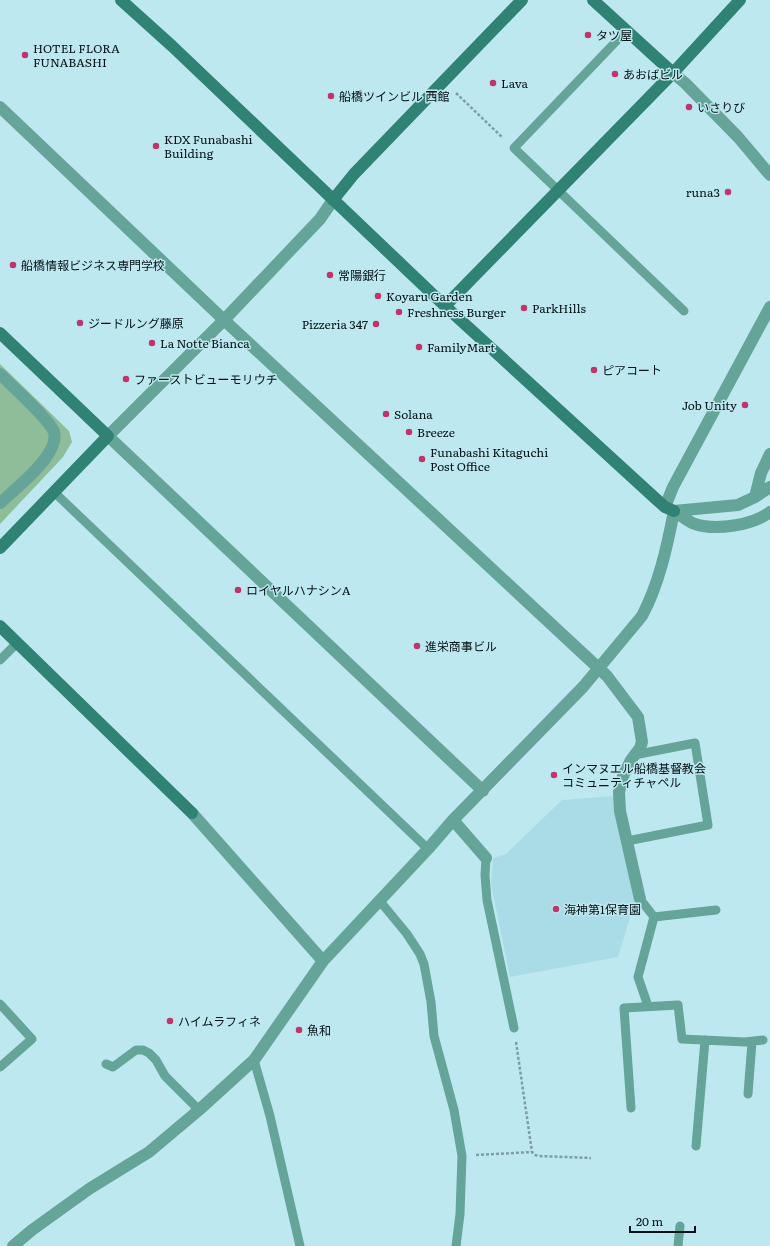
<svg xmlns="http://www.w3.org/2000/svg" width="770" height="1246" font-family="Literata,'Noto Sans JP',serif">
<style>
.built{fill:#a9dce6}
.green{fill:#8fbc99}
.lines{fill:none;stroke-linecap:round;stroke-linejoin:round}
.path{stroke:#7d9ea4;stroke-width:2.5;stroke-dasharray:3 2;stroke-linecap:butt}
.lane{stroke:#65a498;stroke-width:9}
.street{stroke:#65a498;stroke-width:12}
.secondary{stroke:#308275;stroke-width:12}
.poi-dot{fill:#bf346a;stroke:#bee8f0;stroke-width:1.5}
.labels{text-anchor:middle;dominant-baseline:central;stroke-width:3;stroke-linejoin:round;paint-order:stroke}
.poi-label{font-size:12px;fill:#041215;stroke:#bee8f0;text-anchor:start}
</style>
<rect width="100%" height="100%" fill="#bee8f0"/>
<!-- built -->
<path class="built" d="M 615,796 L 635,901 L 618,957 L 510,977 L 491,884 L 493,858 L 506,854 L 562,800 Z"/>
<!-- green -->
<path class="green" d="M 0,364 L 69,431 L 72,442 L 63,457 L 0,524 Z"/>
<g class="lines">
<!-- path -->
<path class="path" d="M 456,93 L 503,138
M 516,1042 L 532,1152 L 535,1155 L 539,1156 L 591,1158
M 476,1155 L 532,1152"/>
<!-- lane -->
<path class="lane" d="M 626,31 L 514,148 L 684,311
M 54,492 L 428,849
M 0,660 L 17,643
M 627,841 L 708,825 L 695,743 L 634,755
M 486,858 L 485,875 L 487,900 L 514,1028
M 640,899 L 654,917 L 716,910
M 379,900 L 407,934 L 420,954 L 424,964 L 431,1002 L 434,1036 L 454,1110 L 462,1156 L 460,1214 L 456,1246
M 0,1004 L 32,1039 L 0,1067
M 648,1006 L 638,977 L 654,917
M 254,1060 L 270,1116 L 300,1246
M 106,1064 L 113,1067 L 136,1050 L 143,1050 L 149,1053 L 156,1060 L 165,1076 L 199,1110
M 748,1094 L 752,1042
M 631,1108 L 624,1008 L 678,1005 L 682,1039 L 745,1042 L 763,1040
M 696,1146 L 705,1040
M 678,1246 L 680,1226"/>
<!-- street -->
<path class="street" d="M 673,73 L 685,83 L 738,137 L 770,175
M 0,107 L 224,320 L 607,676 L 638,717 L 642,742 L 640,748 L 631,760 L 623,776 L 619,792 L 620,811 L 640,899
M 333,200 L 320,219 L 224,320 L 108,436 L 483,791
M 0,374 C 11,385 50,420 54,432 C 60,455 15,489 0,503
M 755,497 L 761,473 L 770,454
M 665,507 L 673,487 L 770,307
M 674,511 C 681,515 688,522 695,524 C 716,531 753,525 770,512
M 674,511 L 738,505 L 755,497 L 770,487
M 192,813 L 323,961
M 453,820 L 486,858
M 13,1246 L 32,1230 L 89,1189 L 149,1152 L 199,1110 L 254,1060 L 323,961 L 428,849 L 453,820 L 583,687 L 642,616 C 659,584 667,547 674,511"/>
<!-- secondary -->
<path class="secondary" d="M 121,0 L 172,46 L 445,306 L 656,499 L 665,507 L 674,511
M 593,0 L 673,73
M 333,200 L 354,174 L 522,0
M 445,306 L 673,73 L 740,0
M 0,333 L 108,436 L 0,548
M 0,626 L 192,813"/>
</g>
<!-- markers -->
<g class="poi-dot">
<circle cx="588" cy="35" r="4"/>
<circle cx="25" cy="55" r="4"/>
<circle cx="615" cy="74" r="4"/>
<circle cx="493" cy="83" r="4"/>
<circle cx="331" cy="96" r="4"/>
<circle cx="689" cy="107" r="4"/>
<circle cx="156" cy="146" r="4"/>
<circle cx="728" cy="192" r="4"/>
<circle cx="13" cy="265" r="4"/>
<circle cx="330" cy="275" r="4"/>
<circle cx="378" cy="296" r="4"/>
<circle cx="524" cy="308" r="4"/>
<circle cx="399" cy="312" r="4"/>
<circle cx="80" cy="323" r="4"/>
<circle cx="376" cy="324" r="4"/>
<circle cx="152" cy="343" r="4"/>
<circle cx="419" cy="347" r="4"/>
<circle cx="594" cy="370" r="4"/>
<circle cx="126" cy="379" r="4"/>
<circle cx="745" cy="405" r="4"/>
<circle cx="386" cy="414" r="4"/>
<circle cx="409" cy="432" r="4"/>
<circle cx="422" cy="459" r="4"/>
<circle cx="238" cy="590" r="4"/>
<circle cx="417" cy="646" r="4"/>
<circle cx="554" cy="775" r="4"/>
<circle cx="556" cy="909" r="4"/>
<circle cx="170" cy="1021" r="4"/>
<circle cx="299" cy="1030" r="4"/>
</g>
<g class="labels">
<!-- poi labels -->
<g class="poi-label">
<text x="596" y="35">タツ屋</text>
<text x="33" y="48">HOTEL FLORA<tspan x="33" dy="14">FUNABASHI</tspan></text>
<text x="623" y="74">あおばビル</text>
<text x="501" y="83">Lava</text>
<text x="339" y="96">船橋ツインビル 西館</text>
<text x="697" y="107">いさりび</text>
<text x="164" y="139">KDX Funabashi<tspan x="164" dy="14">Building</tspan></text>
<text x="720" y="192" text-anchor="end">runa3</text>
<text x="21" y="265">船橋情報ビジネス専門学校</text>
<text x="338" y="275">常陽銀行</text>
<text x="386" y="296">Koyaru Garden</text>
<text x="532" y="308">ParkHills</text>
<text x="407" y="312">Freshness Burger</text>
<text x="88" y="323">ジードルング藤原</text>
<text x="368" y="324" text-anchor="end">Pizzeria 347</text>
<text x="160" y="343">La Notte Bianca</text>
<text x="427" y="347">FamilyMart</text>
<text x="602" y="370">ピアコート</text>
<text x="134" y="379">ファーストビューモリウチ</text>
<text x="737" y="405" text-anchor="end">Job Unity</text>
<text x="394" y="414">Solana</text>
<text x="417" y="432">Breeze</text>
<text x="430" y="452">Funabashi Kitaguchi<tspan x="430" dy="14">Post Office</tspan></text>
<text x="246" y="590">ロイヤルハナシンA</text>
<text x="425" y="646">進栄商事ビル</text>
<text x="562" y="768">インマヌエル船橋基督教会<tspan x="562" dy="14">コミュニティチャペル</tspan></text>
<text x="564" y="909">海神第1保育園</text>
<text x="178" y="1021">ハイムラフィネ</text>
<text x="307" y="1030">魚和</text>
</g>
</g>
<!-- scale -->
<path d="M630 1226v6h65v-6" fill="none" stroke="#041215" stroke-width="2"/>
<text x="636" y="1226" font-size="12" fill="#041215" stroke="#bee8f0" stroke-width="3" paint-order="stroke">20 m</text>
</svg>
